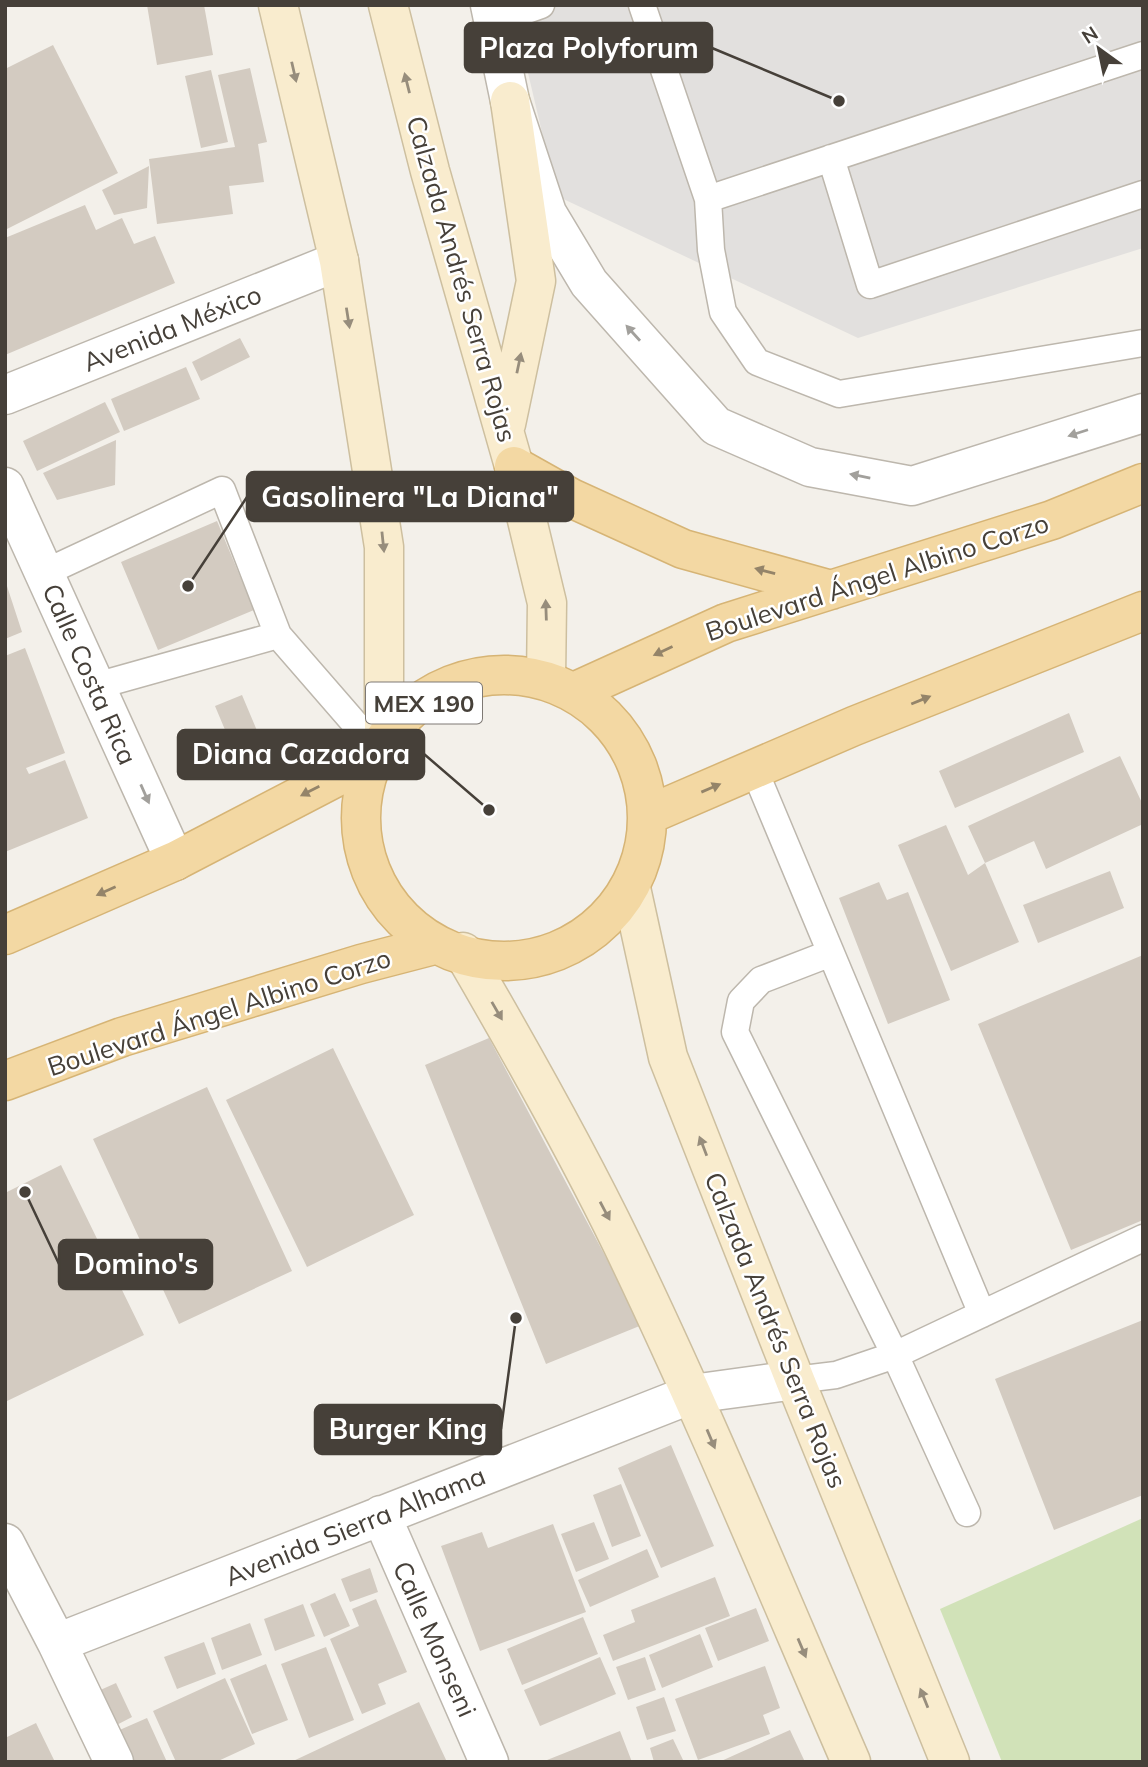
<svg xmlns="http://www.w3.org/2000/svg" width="1148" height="1767" font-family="Mulish,sans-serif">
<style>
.green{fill:#d1e2b8}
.parking{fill:#e2e0de}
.building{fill:#d3cbc1}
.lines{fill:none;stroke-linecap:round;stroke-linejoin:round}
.lane-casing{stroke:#bdb7ad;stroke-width:29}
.street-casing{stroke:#bdb7ad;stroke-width:41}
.secondary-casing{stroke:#cdbf9f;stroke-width:41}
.primary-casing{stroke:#d6b475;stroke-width:41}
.lane{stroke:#fff;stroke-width:26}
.street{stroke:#fff;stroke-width:38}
.secondary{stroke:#f9ecce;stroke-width:38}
.primary{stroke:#f3d8a3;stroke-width:38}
.oneway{fill:#978d7c}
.oneway2{fill:#a2a09c}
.oneway3{fill:#948469}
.labels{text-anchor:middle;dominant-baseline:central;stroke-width:5;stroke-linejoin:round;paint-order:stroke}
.shield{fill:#fff;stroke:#7e7974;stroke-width:2}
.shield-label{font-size:24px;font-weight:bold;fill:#464039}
.street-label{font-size:26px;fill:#464039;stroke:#fff}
.leader{fill:none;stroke:#464039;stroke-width:2.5}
.callout-dot{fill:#464039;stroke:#fff;stroke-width:2.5}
.callout{fill:#464039;stroke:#464039;stroke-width:2.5}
.callout-label{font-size:28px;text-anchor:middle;font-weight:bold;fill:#fff}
</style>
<rect width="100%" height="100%" fill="#f3f0ea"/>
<!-- green -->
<path class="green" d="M 1143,1518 L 1143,1762 L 1002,1762 L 940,1609 Z"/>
<!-- parking -->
<path class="parking" d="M 512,5 L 1143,5 L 1143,248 L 858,338 L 557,196 Z"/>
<!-- building -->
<path class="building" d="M 147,5 L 204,5 L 213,55 L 157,65 Z
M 53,45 L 118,173 L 5,230 L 5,69 Z
M 250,68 L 267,142 L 258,144 L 264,182 L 229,186 L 233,214 L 157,224 L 149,159 L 235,147 L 218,75 Z
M 211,70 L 228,142 L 201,148 L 185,76 Z
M 149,166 L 147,208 L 114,215 L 102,190 Z
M 85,205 L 96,230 L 122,218 L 134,244 L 155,236 L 175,283 L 5,355 L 5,238 Z
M 240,338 L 250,357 L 201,381 L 192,362 Z
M 186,367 L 200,399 L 124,431 L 111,399 Z
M 105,402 L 120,432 L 37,471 L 23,441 Z
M 116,440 L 115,485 L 57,500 L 43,473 Z
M 217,521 L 254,610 L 158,650 L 121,562 Z
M 5,580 L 22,632 L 5,639 Z
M 25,648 L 65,753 L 26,768 L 29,774 L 65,760 L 88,818 L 5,852 L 5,656 Z
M 242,695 L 263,745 L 236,756 L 215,706 Z
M 1069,713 L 1084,752 L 955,808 L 939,771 Z
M 1120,756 L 1143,805 L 1143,824 L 1046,869 L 1034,841 L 985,863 L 968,826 Z
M 946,825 L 968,875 L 985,863 L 1019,942 L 951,971 L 898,845 Z
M 1110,871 L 1124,908 L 1038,943 L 1023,905 Z
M 879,882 L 887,900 L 908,892 L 950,1000 L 888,1024 L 839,898 Z
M 1143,955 L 1143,1220 L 1071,1250 L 978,1024 Z
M 489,1038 L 642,1325 L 546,1364 L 425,1065 Z
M 333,1048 L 414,1215 L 307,1267 L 226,1100 Z
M 207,1087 L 292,1271 L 179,1324 L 93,1139 Z
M 61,1165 L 144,1335 L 5,1402 L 5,1193 Z
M 1143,1320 L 1143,1495 L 1054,1530 L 995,1379 Z
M 671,1445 L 714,1546 L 661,1568 L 618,1468 Z
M 621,1484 L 641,1536 L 612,1547 L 593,1495 Z
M 594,1522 L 609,1559 L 576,1572 L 561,1534 Z
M 553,1524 L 586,1612 L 480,1651 L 441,1546 L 482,1532 L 488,1548 Z
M 647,1549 L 659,1577 L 590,1607 L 578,1580 Z
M 370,1568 L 378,1592 L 350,1602 L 341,1579 Z
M 715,1577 L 730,1616 L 613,1661 L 603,1635 L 635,1622 L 631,1610 Z
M 335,1593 L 350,1626 L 324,1637 L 310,1604 Z
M 376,1599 L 407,1672 L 378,1684 L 386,1704 L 362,1714 L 330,1639 L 359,1626 L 352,1609 Z
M 303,1604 L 315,1636 L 275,1651 L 264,1619 Z
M 756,1608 L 769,1641 L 718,1661 L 705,1628 Z
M 583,1617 L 598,1654 L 522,1685 L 507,1649 Z
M 250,1623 L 262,1655 L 222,1670 L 211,1638 Z
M 700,1634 L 713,1667 L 662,1688 L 649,1655 Z
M 204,1642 L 216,1674 L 177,1689 L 164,1657 Z
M 326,1647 L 354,1720 L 309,1738 L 281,1664 Z
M 600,1657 L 616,1694 L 540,1726 L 524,1690 Z
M 645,1657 L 656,1690 L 628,1700 L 616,1667 Z
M 266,1664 L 288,1720 L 252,1734 L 230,1679 Z
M 765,1666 L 780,1708 L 763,1715 L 770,1734 L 698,1760 L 675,1699 Z
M 225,1678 L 255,1744 L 216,1762 L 176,1762 L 153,1711 Z
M 116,1683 L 132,1717 L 103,1732 L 87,1696 Z
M 664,1697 L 676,1731 L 647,1740 L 636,1707 Z
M 419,1702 L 447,1762 L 291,1762 Z
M 147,1718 L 167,1762 L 129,1762 L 115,1732 Z
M 36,1723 L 55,1762 L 5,1762 L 5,1738 Z
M 790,1730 L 805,1762 L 719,1762 Z
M 620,1731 L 632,1762 L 542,1762 Z
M 673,1739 L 684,1762 L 654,1762 L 650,1748 Z"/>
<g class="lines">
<defs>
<path id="lane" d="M 642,5 L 708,199 L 711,250 L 723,312 L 757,362 L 839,394 L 1143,343
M 493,22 L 541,5
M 831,158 L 870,285 L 1143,194
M 708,199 L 1143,55
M 44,573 L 222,490 L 278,635
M 96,686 L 278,635 L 377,749
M 754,769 L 982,1314
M 831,953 L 761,980 L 741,1001 L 735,1032 L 895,1355 L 967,1513
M 795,1380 L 836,1375 L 895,1355 L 1143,1238"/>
<path id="street" d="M 490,5 L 510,101 L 547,213 L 589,283 L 716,426 L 810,467 L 912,486 L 1143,413
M 5,395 L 339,261
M 5,487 L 175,861
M 381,1515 L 489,1762
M 5,1543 L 57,1643 L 114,1762
M 57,1643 L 692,1394 L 795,1380"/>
<path id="secondary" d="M 278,5 L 339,261 L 384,547 L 384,739
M 388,5 L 430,171 L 514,466 L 547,603 L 546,679
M 506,424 L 536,281 L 510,101
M 631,888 L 668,1057 L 795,1380 L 950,1762
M 463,952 C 519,1048 574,1145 622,1244 C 704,1414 776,1589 851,1762"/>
<path id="primary" d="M 514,466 L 571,498 L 683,549 L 831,590
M361 818a143 143 0 1 1 286 0a143 143 0 1 1-286 0Z
M 574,692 L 726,623 L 1052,520 L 1143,483
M 648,815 L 854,726 L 1143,611
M 5,935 L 175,861 L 371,759
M 5,1081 L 122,1037 L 361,964 L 434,945"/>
</defs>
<!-- lane casing -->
<use href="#lane" class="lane-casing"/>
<!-- street casing -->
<use href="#street" class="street-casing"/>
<!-- secondary casing -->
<use href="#secondary" class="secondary-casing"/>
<!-- primary casing -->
<use href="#primary" class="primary-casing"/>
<!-- lane -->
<use href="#lane" class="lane"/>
<!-- street -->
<use href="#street" class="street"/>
<!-- secondary -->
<use href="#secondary" class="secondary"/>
<!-- primary -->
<use href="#primary" class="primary"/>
</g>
<!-- one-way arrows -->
<defs><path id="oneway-solid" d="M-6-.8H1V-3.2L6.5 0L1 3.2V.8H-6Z" transform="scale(1.75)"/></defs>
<g class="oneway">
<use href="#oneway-solid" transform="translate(294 72) rotate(77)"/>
<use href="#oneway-solid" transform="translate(407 83) rotate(-104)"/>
<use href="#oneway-solid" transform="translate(348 318) rotate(81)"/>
<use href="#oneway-solid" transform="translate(519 363) rotate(-78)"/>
<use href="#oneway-solid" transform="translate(383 542) rotate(84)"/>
<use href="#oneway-solid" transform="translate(546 610) rotate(-92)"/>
<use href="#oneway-solid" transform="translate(497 1011) rotate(60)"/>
<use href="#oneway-solid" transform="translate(703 1146) rotate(-111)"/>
<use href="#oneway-solid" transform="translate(605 1211) rotate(62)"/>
<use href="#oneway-solid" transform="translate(711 1439) rotate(67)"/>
<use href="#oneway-solid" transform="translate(802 1648) rotate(67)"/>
<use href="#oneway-solid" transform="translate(924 1698) rotate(-112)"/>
</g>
<g class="oneway2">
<use href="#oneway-solid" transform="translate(633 333) rotate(-132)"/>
<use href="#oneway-solid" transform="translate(1078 433) rotate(162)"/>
<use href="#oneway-solid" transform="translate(860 476) rotate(-169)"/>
<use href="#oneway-solid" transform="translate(145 794) rotate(66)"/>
</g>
<g class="oneway3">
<use href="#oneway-solid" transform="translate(765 571) rotate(-165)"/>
<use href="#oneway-solid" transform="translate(663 651) rotate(155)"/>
<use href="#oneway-solid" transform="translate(921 700) rotate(-22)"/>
<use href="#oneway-solid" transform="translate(711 788) rotate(-23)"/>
<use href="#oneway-solid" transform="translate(310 791) rotate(153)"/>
<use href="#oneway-solid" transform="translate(106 891) rotate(156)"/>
</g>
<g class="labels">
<!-- shield labels -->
<rect class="shield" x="366" y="682.5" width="116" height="41" rx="5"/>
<g class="shield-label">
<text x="424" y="703">MEX 190</text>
</g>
<!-- street labels -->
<g class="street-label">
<text transform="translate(462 279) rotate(74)">Calzada Andrés Serra Rojas</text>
<text transform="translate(172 328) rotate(-22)">Avenida México</text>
<text transform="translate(877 577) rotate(-18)">Boulevard Ángel Albino Corzo</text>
<text transform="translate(90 674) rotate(66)">Calle Costa Rica</text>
<text transform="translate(219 1012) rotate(-18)">Boulevard Ángel Albino Corzo</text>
<text transform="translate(776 1330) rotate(68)">Calzada Andrés Serra Rojas</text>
<text transform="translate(355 1526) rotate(-22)">Avenida Sierra Alhama</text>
<text transform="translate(435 1639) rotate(66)">Calle Monseni</text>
</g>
</g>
<!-- callouts -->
<path class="leader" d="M839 101L712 48M188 586L247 497M489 810L424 754M25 1192L59 1264M516 1318L501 1429"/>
<g class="callout-dot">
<circle cx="839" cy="101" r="7"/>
<circle cx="188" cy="586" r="7"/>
<circle cx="489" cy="810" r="7"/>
<circle cx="25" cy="1192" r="7"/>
<circle cx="516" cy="1318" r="7"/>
</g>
<g class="callout">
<rect x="465" y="23" width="247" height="49" rx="7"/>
<rect x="247" y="472" width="326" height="49" rx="7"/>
<rect x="178" y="730" width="246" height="49" rx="7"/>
<rect x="59" y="1240" width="153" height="49" rx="7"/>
<rect x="315" y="1405" width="186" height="49" rx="7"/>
</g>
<g class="callout-label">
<text x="589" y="58">Plaza Polyforum</text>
<text x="410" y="507">Gasolinera "La Diana"</text>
<text x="301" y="764">Diana Cazadora</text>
<text x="136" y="1274">Domino's</text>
<text x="408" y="1439">Burger King</text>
</g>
<!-- border -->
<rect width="1148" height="1767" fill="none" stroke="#464039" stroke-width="14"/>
<!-- north arrow -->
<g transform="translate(1099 49) rotate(327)" stroke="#ffffff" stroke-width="5" paint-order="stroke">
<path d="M0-5L12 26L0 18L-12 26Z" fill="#464039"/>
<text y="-10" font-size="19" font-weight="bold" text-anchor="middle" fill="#464039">N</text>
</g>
</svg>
